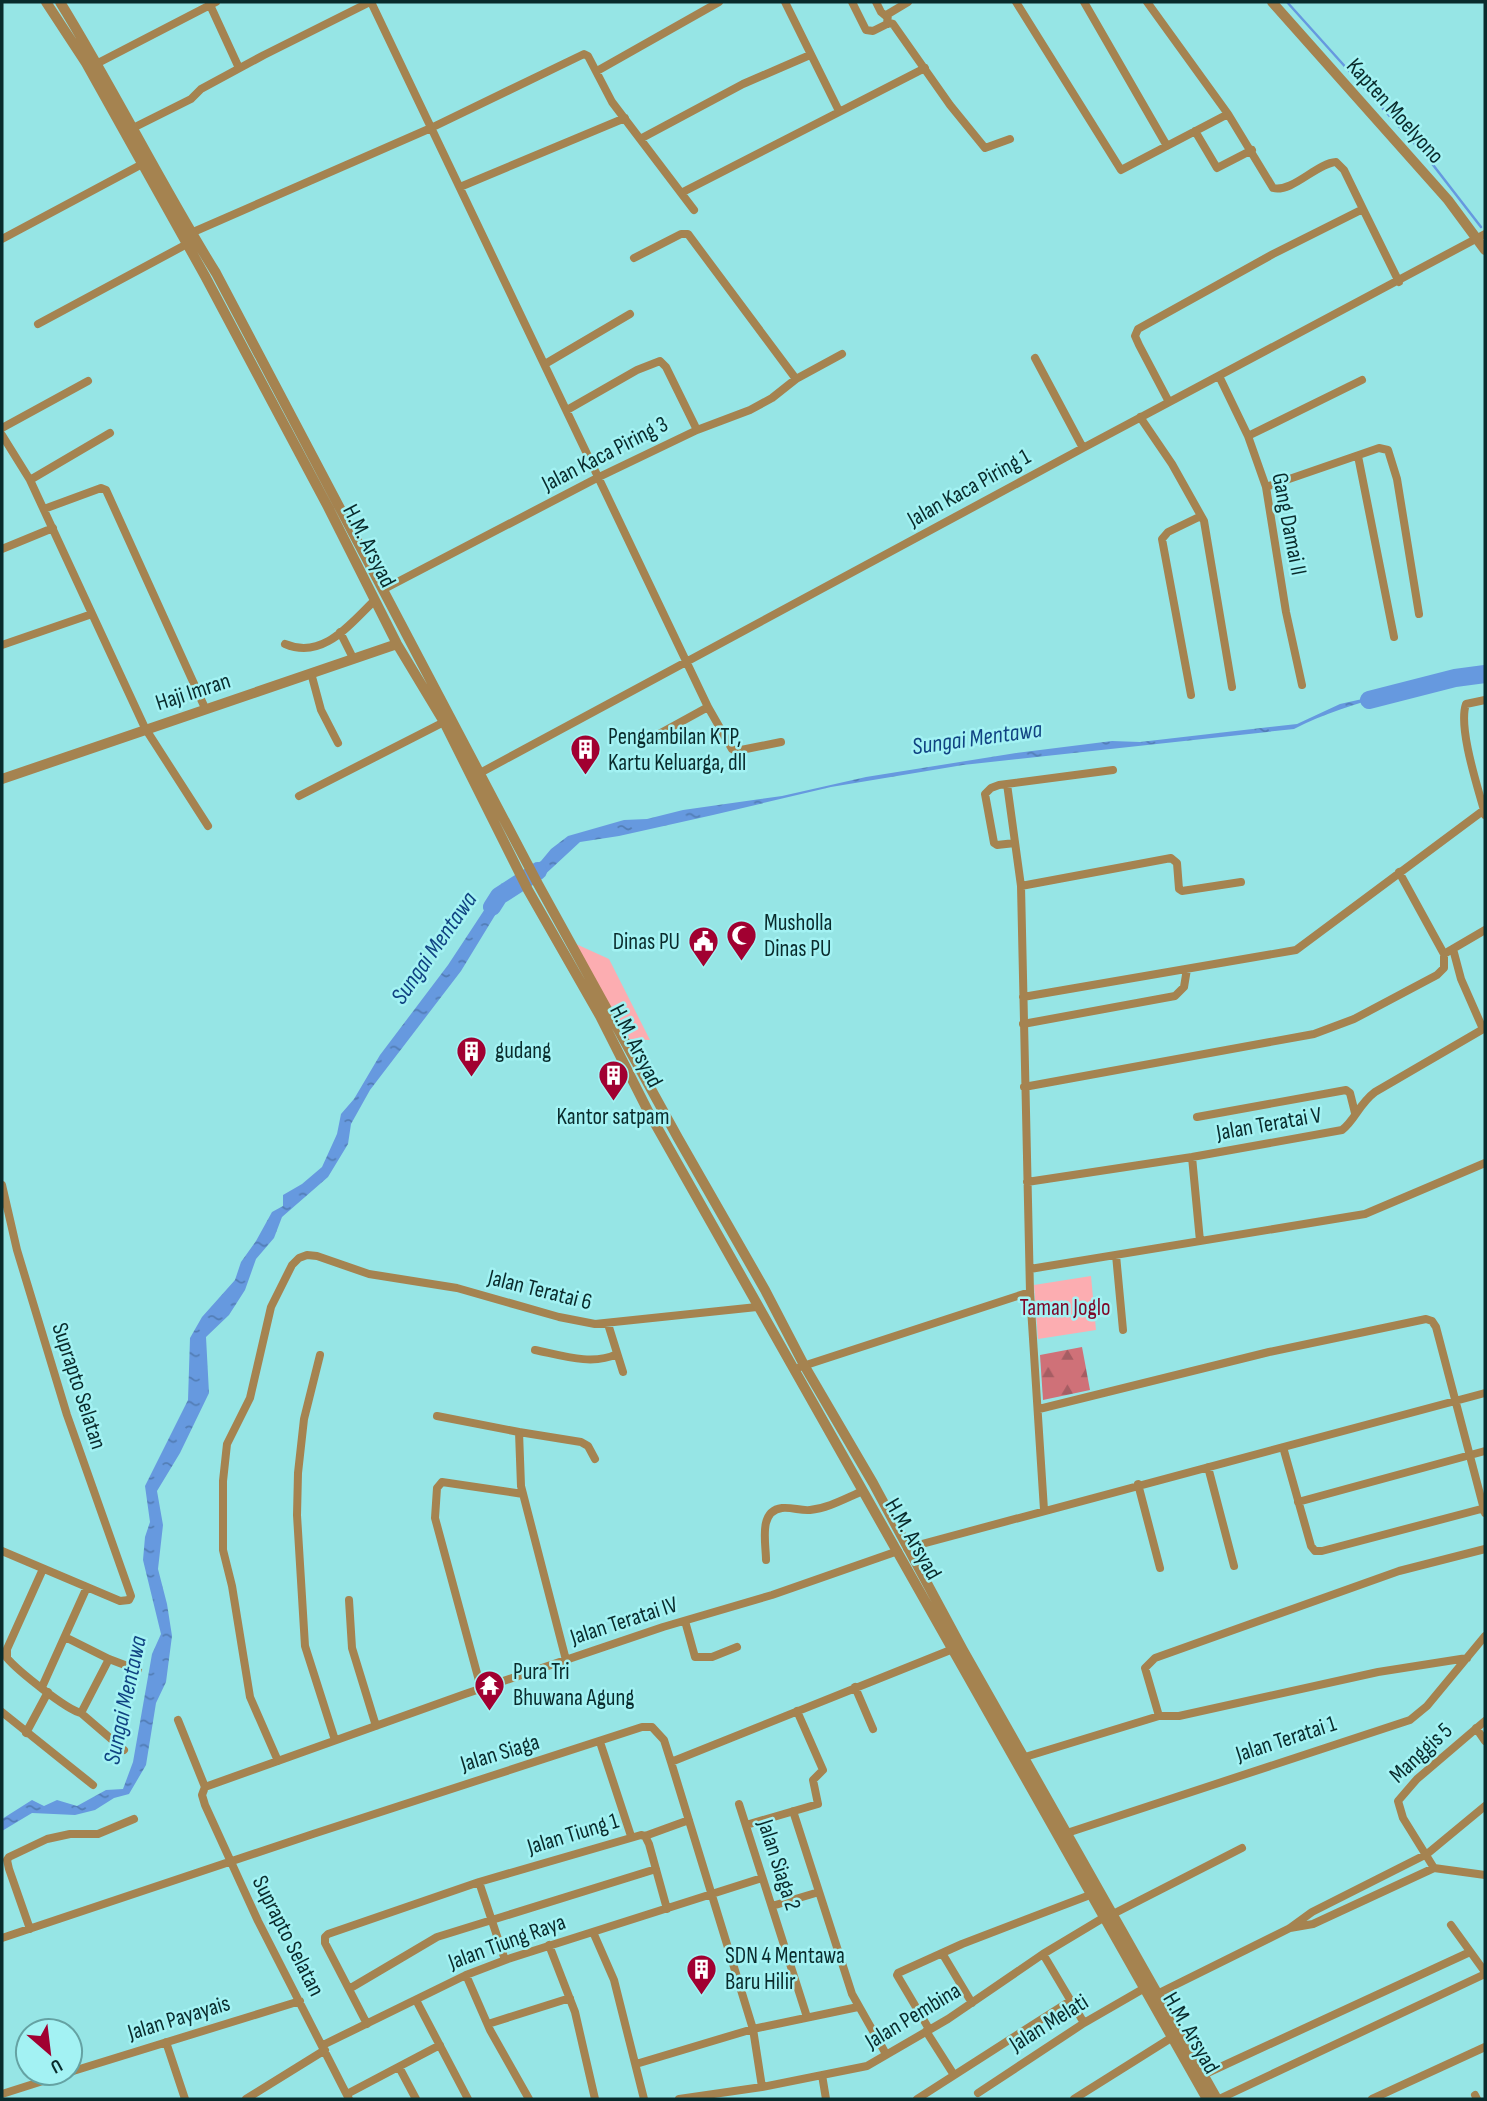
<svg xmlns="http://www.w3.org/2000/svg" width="1487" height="2101" font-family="'Sofia Sans Condensed',sans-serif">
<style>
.green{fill:#fcadb1}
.forest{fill:url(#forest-firs)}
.water{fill:url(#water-ripples)}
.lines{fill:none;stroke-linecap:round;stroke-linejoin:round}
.stream{stroke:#6699df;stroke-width:2.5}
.river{stroke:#6699df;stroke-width:18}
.minor{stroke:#a58350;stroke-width:8}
.tertiary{stroke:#a58350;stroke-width:10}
.labels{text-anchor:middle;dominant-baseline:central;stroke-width:5;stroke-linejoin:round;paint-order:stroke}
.street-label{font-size:23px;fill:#092b2c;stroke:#a3f2f3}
.poi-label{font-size:23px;fill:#092b2c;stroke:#a3f2f3;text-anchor:start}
.park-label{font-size:23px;fill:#7e0626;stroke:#a3f2f3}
.water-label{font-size:24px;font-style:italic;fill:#104382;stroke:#a3f2f3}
</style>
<defs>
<pattern id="forest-firs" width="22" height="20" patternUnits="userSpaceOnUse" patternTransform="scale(1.75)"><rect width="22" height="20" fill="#cf7178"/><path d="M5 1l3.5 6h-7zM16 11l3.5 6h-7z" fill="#a65d63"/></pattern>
<pattern id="water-ripples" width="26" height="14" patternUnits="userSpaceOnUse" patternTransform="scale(1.75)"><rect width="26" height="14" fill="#6699df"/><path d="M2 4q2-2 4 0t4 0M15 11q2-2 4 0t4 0" fill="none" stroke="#527db5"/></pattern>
</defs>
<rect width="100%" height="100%" fill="#96e5e5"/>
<!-- green -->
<path class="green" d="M 576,944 L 609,959 L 650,1040 L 627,1039 Z
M 1091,1276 L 1096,1330 L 1038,1339 L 1034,1285 Z"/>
<!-- forest -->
<path class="forest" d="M 1082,1347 L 1090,1390 L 1043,1400 L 1040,1355 Z"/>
<!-- water -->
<path class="water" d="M 1485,674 L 1485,678 C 1420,687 1353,699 1294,729 L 963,765 L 831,787 L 713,815 L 619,836 L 580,842 L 539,880 L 533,866 L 541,861 L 551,849 L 568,836 L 624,820 L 647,819 L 683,810 L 782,796 L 866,777 L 1016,753 L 1112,741 L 1140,742 L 1297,724 L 1340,704 L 1447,680 L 1454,675 Z
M 502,883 L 508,894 L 461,971 L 370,1090 L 351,1124 L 348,1144 L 328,1177 L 282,1217 L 274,1238 L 256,1259 L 245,1290 L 229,1315 L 206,1337 L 209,1393 L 180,1453 L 157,1491 L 163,1525 L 158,1569 L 167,1604 L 172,1636 L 166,1682 L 156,1703 L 146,1765 L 129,1794 L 114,1798 L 95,1810 L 75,1815 L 32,1813 L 2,1831 L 2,1819 L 32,1800 L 44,1806 L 57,1800 L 77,1806 L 106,1790 L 123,1789 L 133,1762 L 152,1654 L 161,1634 L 143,1560 L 145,1537 L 150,1522 L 145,1486 L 188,1400 L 190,1338 L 202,1317 L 235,1280 L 241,1262 L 256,1241 L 272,1212 L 283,1206 L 283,1195 L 302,1184 L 322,1167 L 337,1134 L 341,1114 L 354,1099 L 380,1055 L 448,965 Z"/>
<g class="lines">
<!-- stream -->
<path class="stream" d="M 1287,2 L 1430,161 L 1481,227"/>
<!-- river -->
<path class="river" d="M 1369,700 L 1455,678 L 1485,674
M 492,907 L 499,896 L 538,871"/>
<!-- minor -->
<path class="minor" d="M 371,2 L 708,707 L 732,749 L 736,751 L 781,742
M 785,2 L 839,111
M 852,2 L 866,30 L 873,31 L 889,23 L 893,24 L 950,105 L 985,148 L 1010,139
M 876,2 L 881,12 L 887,17
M 1016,2 L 1121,170 L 1228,114
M 1084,2 L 1167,146
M 1147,2 L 1228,114 L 1273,188 C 1292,193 1317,163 1336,162 L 1344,170 L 1363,209
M 210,5 L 239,68
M 887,24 L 888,14 L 908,2
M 98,63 L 216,2
M 597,71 L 719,2
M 133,128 L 191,99 L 201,89 L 264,55 L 370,2
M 1195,131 L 1217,168 L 1252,150
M 642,138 L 743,84 L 810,55
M 460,187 L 625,118
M 681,193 L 925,68
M 191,233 L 431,128 L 584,54 L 588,56 L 612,102 L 694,210
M 2,239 L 146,162
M 634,258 L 681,234 L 688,234 L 796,379
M 38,324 L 187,244
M 1035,358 L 1083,448
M 545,364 L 630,314
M 1219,376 L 1248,436 L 1266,487 L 1286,612 L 1302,685
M 1169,402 L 1139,345 L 1135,336 L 1138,329 L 1273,254 L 1363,209 L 1399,282
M 567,410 L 637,370 L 660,361 L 666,367 L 697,430
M 1140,417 L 1172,464 L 1204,521 L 1232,687
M 2,428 L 88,381
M 2,435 L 30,480 L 145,728 L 208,826
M 1248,436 L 1362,380
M 1358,456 L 1394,637
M 30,480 L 110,433
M 1266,487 L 1379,448 L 1388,450 L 1397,479 L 1419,614
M 44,509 L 101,488 L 106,490 L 205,708
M 2,549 L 53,528
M 384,589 L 599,477 L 697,430 L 750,410 L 772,398 L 796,379 L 842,354
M 340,632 L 353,658
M 285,644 C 323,660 349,625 375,600
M 2,645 L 92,614
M 311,673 L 321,710 L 338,743
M 1191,695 L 1162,539 L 1168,532 L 1201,516
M 648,740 L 708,707
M 480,773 L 1083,448 L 1485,234
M 299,796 L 444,722
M 1484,810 C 1477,785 1458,727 1466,704 L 1485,700
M 1015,843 L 997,845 L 994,843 L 985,794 L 991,788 L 999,785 L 1113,770
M 1399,872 L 1444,954
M 1021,886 L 1171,858 L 1177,863 L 1179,889 L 1182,891 L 1241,882
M 1453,949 L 1461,979 L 1483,1029
M 1023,997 L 1296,950 L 1484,810 L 1485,815
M 1023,1024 L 1175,996 L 1184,987 L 1187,969
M 1024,1087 L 1314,1034 L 1354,1019 L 1437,975 L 1444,968 L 1444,954 L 1485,930
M 1197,1117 L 1346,1090 L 1350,1093 L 1355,1113
M 1192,1157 L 1200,1241
M 1027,1182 L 1192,1157 L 1342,1130 C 1355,1120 1359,1104 1375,1092 L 1485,1028
M 2,1185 L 17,1250 L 67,1415 L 131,1596 L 129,1600 L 120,1601 L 2,1551
M 1116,1255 L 1123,1330
M 1030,1269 L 1365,1214 L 1485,1163
M 1030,1292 L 1044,1510
M 608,1324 L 623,1372
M 535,1350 C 560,1355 592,1366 617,1354
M 320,1355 L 304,1419 L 298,1473 L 297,1515 L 305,1646 L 335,1740
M 800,1367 L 1030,1292 L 1021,886 L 1007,784
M 1039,1409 L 1269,1352 L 1426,1319 L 1432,1321 L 1436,1327 L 1485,1513
M 437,1416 L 519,1432 L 521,1486 L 566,1660
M 519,1432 L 581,1442 L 588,1446 L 595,1459
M 1283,1447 L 1311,1546 L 1315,1551 L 1322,1551 L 1485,1508
M 1208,1467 L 1234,1566
M 1138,1484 L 1160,1568
M 1298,1502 L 1485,1451
M 907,1548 L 1485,1393
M 766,1560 C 766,1543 758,1511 782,1508 C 792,1507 801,1511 810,1510 C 829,1508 846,1498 863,1491
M 43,1569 L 7,1649 L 7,1658 C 18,1671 67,1710 81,1713 L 124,1750
M 349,1600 L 352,1648 L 376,1726
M 685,1621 L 695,1657 L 712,1657 L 737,1647
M 65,1637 L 109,1659 L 138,1670
M 42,1687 L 87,1587
M 855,1687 L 873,1729
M 481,1688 L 435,1518 L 437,1488 L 442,1482 L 523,1494
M 2,1712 L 93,1785
M 81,1713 L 109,1659
M 1159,1716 L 1145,1668 L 1155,1658 L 1399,1571 L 1485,1549
M 178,1720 L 205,1787
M 1476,1728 L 1485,1741
M 26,1733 L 48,1692
M 600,1742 L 631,1836
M 1025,1757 L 1159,1716 L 1179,1716 L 1378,1672 L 1467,1658
M 278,1761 L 250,1697 L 232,1586 L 223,1550 L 223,1481 L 227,1444 L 250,1398 L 271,1307 L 292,1265 L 299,1258 L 307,1255 L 317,1256 L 369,1274 L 457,1288 L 559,1317 L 595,1324 L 757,1307
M 671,1762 L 953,1649
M 205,1787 L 465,1694 L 663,1627 L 772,1595 L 898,1551
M 205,1787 L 202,1795 L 205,1805 L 258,1921 L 349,2099
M 739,1804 L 807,2017
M 793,1811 L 852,1994 L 886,2054
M 746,1825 L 818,1804 L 813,1780 L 823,1770 L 797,1711
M 1067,1833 L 1410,1720 L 1427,1706 L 1485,1636
M 645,1836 L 689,1820
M 1434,1868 L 1403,1818 L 1398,1801 L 1417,1779 L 1485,1721
M 479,1882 L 505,1960
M 772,1906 L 819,1892
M 1113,1914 L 1242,1848
M 1451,1925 L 1485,1972
M 1290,1928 L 1313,1924 L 1434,1868 L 1485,1875
M 30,1929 L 9,1869 L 7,1860 L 9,1857 L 47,1839 L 70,1834 L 98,1834 L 134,1819
M 593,1932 L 614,1980 L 644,2099
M 2,1938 L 313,1834 L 642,1727 L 652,1727 L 664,1740 L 671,1762 L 753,2029 L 762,2087
M 549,1945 L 575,2012 L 595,2099
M 942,1953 L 972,2003
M 1043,1954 L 1084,2023
M 466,1975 L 490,2030 L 529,2099
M 349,1989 L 437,1937 L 656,1869
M 1157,1994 L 1290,1928 L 1312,1912 L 1427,1854 L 1485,1806
M 416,2000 L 468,2099
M 367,2024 L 325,1943 L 325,1937 L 328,1934 L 479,1882 L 641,1835 L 645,1836 L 649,1844 L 667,1909
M 488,2024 L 570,1998
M 929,2029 L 897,1975 L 898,1973 L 962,1944 L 1090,1895
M 926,2031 L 954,2075
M 166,2042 L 185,2099
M 323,2045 L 466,1975 L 508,1959 L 762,1878
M 636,2064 L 753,2029 L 858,2007
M 399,2067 L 416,2099
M 70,2072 L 300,2001
M 822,2075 L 826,2099
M 1203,2075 L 1470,1952
M 978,2093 L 1084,2023 L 1143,1989
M 2,2094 L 68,2073
M 347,2094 L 440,2045
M 1475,2095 L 1477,2099
M 246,2099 L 325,2050
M 679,2099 L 762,2087 L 867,2066 L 948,2019 L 1043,1954 L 1103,1918
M 917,2099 L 1070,2001
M 1074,2099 L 1171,2038
M 1219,2099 L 1485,1974
M 1372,2099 L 1485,2047"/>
<!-- tertiary -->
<path class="tertiary" d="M 46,2 L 86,63 L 205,276 L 328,507 L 397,644 L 444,722 L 528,890 L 600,1016 L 649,1113 L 1207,2099
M 60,2 C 115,91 161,185 216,273 L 538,884 L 678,1138 L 765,1290 L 804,1365 L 873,1483 L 963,1650 L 1217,2099
M 1272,2 L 1448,200 L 1485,250
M 2,779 L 397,644"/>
</g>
<!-- icons -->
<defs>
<symbol id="building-pin" viewBox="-11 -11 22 30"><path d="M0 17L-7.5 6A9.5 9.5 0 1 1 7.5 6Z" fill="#a10031" stroke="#a3f2f3"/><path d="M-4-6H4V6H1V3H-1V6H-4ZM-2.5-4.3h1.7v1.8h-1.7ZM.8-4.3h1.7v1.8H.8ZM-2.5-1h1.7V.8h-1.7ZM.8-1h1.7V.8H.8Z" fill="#fff"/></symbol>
<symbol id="mosque-pin" viewBox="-11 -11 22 30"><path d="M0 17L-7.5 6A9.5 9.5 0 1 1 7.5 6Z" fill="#a10031" stroke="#a3f2f3"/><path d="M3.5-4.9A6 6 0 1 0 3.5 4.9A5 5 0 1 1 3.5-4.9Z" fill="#fff"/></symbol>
<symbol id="civic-pin" viewBox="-11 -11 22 30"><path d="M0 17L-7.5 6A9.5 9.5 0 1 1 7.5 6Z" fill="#a10031" stroke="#a3f2f3"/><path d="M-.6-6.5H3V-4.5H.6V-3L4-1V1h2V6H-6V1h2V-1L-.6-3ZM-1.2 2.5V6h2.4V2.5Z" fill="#fff"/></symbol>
<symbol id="temple-pin" viewBox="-11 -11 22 30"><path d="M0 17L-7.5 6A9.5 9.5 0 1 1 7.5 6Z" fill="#a10031" stroke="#a3f2f3"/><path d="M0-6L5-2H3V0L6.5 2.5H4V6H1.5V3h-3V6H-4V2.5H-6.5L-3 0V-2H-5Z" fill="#fff"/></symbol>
</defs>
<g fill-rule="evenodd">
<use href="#building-pin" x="568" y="732" width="35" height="47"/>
<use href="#mosque-pin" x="724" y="918" width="35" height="47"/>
<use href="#civic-pin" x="686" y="924" width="35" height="47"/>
<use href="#building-pin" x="454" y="1034" width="35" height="47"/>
<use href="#building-pin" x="596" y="1058" width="35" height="47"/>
<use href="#temple-pin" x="472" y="1668" width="35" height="47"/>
<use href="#building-pin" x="684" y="1952" width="35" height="47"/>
</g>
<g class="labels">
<!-- street labels -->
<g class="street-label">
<text transform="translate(1395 111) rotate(48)">Kapten Moelyono</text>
<text transform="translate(605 454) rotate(-27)">Jalan Kaca Piring 3</text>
<text transform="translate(969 488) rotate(-29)">Jalan Kaca Piring 1</text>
<text transform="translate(1289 524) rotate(79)">Gang Damai II</text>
<text transform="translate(369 546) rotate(63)">H.M. Arsyad</text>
<text transform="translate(193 692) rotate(-18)">Haji Imran</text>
<text transform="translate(636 1046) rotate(63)">H.M. Arsyad</text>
<text transform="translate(1269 1124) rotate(-10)">Jalan Teratai V</text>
<text transform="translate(540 1290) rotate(14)">Jalan Teratai 6</text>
<text transform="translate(79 1386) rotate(72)">Suprapto Selatan</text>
<text transform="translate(913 1539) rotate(60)">H.M. Arsyad</text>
<text transform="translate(624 1621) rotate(-18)">Jalan Teratai IV</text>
<text transform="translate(1286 1739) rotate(-18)">Jalan Teratai 1</text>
<text transform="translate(500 1753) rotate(-17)">Jalan Siaga</text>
<text transform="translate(1421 1753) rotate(-43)">Manggis 5</text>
<text transform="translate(573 1834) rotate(-17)">Jalan Tiung 1</text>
<text transform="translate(779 1865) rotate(72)">Jalan Siaga 2</text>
<text transform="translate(288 1936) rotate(63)">Suprapto Selatan</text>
<text transform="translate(507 1942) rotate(-20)">Jalan Tiung Raya</text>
<text transform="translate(913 2016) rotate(-31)">Jalan Pembina</text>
<text transform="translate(179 2018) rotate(-17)">Jalan Payayais</text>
<text transform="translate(1049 2023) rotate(-32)">Jalan Melati</text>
<text transform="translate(1191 2033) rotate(60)">H.M. Arsyad</text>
</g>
<!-- poi labels -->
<g class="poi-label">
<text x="608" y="737">Pengambilan KTP,<tspan x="608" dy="26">Kartu Keluarga, dll</tspan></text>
<text x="764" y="923">Musholla<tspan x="764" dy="26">Dinas PU</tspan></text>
<text x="680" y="942" text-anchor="end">Dinas PU</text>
<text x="495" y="1051">gudang</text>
<text x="613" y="1117" text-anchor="middle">Kantor satpam</text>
<text x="513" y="1672">Pura Tri<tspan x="513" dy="26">Bhuwana Agung</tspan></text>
<text x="725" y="1956">SDN 4 Mentawa<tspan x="725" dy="26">Baru Hilir</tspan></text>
</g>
<!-- park labels -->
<g class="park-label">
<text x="1065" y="1308">Taman Joglo</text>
</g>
<!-- water labels -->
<g class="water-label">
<text transform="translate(977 738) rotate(-8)">Sungai Mentawa</text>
<text transform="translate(434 948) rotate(-55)">Sungai Mentawa</text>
<text transform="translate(125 1700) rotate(-78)">Sungai Mentawa</text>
</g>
</g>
<!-- border -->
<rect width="1487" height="2101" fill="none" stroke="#092b2c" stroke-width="7"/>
<!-- north arrow -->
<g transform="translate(49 2052) rotate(152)"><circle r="33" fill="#a3f2f3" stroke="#65a2a3" stroke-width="2"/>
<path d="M0-5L12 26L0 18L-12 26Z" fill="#a10031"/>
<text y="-10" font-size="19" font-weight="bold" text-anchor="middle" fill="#092b2c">U</text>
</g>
</svg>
